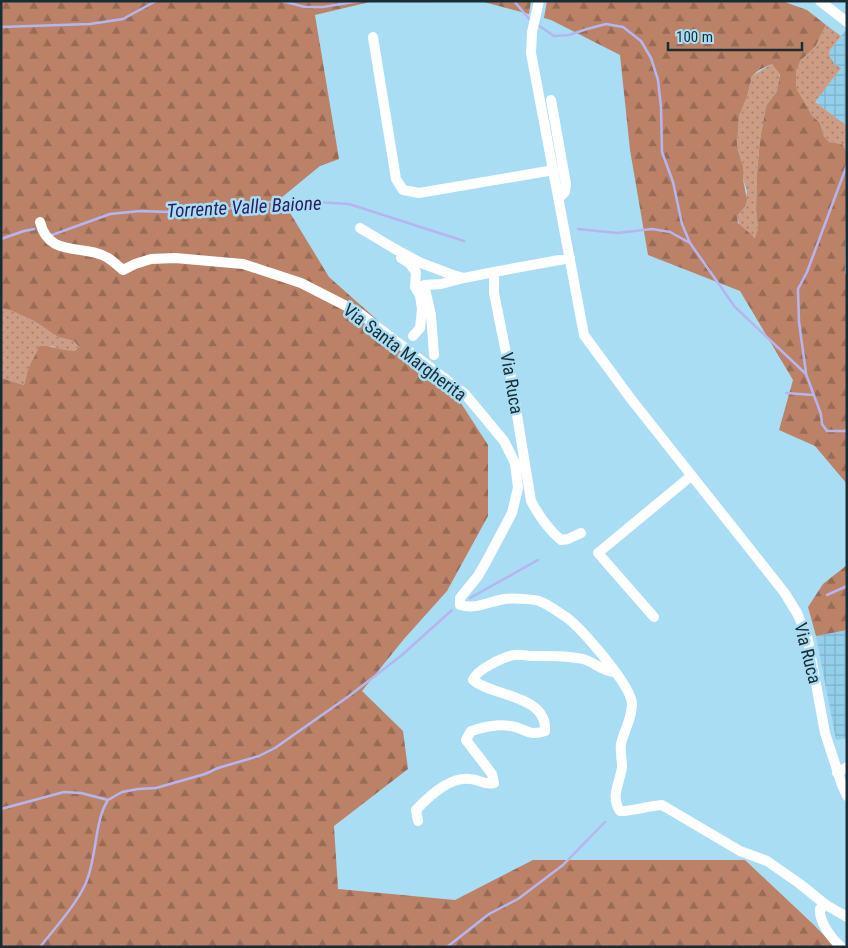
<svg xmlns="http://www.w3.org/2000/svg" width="848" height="948" font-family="'Roboto Condensed',sans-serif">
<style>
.industrial{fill:url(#industrial-grid)}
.grass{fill:url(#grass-dots)}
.forest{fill:url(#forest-firs);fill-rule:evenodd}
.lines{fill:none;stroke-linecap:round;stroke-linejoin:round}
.stream{stroke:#b7b5ef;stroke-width:2.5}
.minor{stroke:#fff;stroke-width:10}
.labels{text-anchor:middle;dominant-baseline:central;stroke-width:5;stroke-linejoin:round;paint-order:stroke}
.street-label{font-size:18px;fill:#182d35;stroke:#a9ddf3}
.water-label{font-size:19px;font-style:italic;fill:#2a1e60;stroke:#a9ddf3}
</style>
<defs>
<pattern id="industrial-grid" width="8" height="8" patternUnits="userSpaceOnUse" patternTransform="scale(1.25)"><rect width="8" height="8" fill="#94cfe9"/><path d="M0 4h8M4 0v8" fill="none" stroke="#7fb2c8"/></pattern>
<pattern id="grass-dots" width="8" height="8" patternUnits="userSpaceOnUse" patternTransform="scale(1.25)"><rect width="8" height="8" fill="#cd9c85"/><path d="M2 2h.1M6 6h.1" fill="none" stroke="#a5806e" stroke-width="1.8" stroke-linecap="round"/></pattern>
<pattern id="forest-firs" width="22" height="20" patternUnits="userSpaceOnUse" patternTransform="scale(1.25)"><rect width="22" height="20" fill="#bc8267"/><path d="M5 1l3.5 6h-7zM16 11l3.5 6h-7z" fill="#986b56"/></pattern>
</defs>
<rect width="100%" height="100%" fill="#a9ddf3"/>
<!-- industrial -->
<path class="industrial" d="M 845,31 L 847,32 L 847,126 L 815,102 L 840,69 L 835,65 L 829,55 L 830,50 Z
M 847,630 L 847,738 L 836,740 L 816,636 Z"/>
<!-- grass -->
<path class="grass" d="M 826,25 L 841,36 L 830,50 L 829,55 L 835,65 L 841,68 L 815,102 L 847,126 L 847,152 L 842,144 L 829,142 L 824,136 L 820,123 L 812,117 L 796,89 L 796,71 L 801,60 L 815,47 Z
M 772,64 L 780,73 L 777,91 L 766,106 L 760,140 L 757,173 L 756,210 L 758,229 L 756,238 C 746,233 738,226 737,216 L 745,207 L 747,191 L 743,179 L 743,166 L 737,147 L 739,116 L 747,97 L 752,76 Z
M 1,308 L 12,311 L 34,321 L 58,337 L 74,341 L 79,347 L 75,351 L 63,351 L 51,346 L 28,369 L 24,385 L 1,378 Z"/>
<!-- forest -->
<path class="forest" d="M 1,1 L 374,1 L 315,15 L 339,159 L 320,166 L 281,198 L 329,277 L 448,383 L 488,445 L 488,516 L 447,591 L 404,639 L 362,691 L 403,731 L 408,769 L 334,826 L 338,889 L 455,900 L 533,860 L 745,860 L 814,925 L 835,947 L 1,947 L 1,378 L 24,385 L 28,369 L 40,346 C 53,346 63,351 75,351 L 79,347 L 74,341 L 58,337 L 34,321 L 12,311 L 1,308 Z
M 480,1 L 531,1 L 529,14 Z
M 547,1 L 782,1 L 807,10 L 826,25 L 815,47 L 801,60 L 796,71 L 796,88 L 812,116 L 820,123 L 824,136 L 829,142 L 842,144 L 847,152 L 845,274 L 847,274 L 847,484 L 815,446 L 779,430 L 793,380 L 740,291 L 648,255 L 630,150 L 620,55 L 551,20 L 544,18 ZM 772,64 L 780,74 L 777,91 L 766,106 L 760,140 L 757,173 L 756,210 L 758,229 L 755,238 L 738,223 L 737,216 L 745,207 L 747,200 L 743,179 L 743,166 L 737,147 L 739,116 L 747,97 L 752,76 L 759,70 Z
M 847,565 L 847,630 L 816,636 L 808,607 L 823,584 Z"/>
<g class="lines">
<!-- stream -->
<path class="stream" d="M 282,1 L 305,7 L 323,7 L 360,1
M 399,1 L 430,1
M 514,1 L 531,21
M 538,25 L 554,36 L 569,35 L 587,29 L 606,24 L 623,27 L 641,41 L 651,58 L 658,80 L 661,107 L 662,152 L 673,182 L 682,224 L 690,243 L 735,307 L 806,374 L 821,414 L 822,424 L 827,431 L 845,431 L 847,429
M 1,27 L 90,24 L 123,19 L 156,1
M 578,229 L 617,233 L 652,229 L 670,232 L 690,243
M 52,235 L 110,214 L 140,211 L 199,213 L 270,202 L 300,201 L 349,204 L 464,241
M 1,239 L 24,231 L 34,229
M 798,289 L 807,272 L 847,165
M 798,290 L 799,322 L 806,373
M 786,393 L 813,395
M 827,595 L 847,586
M 470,598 L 538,560
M 1,809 L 64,792 L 81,793 L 108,800 L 122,792 L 138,789 L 156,788 L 205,774 L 218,768 L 259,756 L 275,748 L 349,696 L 402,655 L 452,610
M 40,947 C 55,928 75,906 85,885 C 97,860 94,821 108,800
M 447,947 L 489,914 L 518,899 L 563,865 L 605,822"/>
<!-- minor -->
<path class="minor" d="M 539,1 L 532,32 L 531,53 L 584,335 L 631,399 L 784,592 L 797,613 L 807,635 L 825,733 L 842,785 L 847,796
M 820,1 L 847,22
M 373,37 L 396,179 L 403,190 L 419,193 L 554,170
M 551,100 L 566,184 L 565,192 L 559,198
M 40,222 C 49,259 84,243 108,258 C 113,261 118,266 123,270 L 135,264 L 151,259 L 175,258 L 243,264 L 301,283 L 358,312 L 465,394 L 504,441 L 515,463 L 518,488 L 512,513 L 486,562 L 478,576 L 460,598 L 460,605 C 476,610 490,601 505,599 C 512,598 533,599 539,601 C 548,604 558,612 566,617 C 581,628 632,686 632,704 C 632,719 624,730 621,744 C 620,752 622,760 622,767 C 620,783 610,796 620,811 C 634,811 647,806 662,805 L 740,851 L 767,861 L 800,884 L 826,905 L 847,917
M 360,228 L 395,249 L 421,263 L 453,275 L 464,278 L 494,272
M 401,258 L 409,263 L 416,272 L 415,287 L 420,295 L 422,309 L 420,328 L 413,336
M 570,258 L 494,272 L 494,293 L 511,378 L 531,501 C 539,516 548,529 561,540 L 568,539 L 581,533
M 434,355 L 431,315 L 424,285 L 441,284 L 464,278
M 654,617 L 598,553 L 691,476
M 837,773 L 847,767
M 418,821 L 416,810 C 429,796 450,776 470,779 C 479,779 485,786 494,783 L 492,774 L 466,740 L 471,731 C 484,727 496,724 511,726 C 525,728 528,737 545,731 C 548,695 491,696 473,680 C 476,670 503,657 514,655 C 520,654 527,656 533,656 C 550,656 566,655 583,659 C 594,662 602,671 614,672
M 826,905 L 820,909 C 819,922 831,938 841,947"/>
</g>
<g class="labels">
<!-- street labels -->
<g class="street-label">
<text transform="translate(405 352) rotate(37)">Via Santa Margherita</text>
<text transform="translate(512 383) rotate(80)">Via Ruca</text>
<text transform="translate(808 653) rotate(76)">Via Ruca</text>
</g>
<!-- water labels -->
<g class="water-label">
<text transform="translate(244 207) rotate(-3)">Torrente Valle Baione</text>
</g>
</g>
<!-- border -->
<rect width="848" height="948" fill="none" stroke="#182d35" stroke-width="5"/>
<!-- scale -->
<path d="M668 42v8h134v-8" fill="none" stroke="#182d35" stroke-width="2.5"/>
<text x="676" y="42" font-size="15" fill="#182d35" stroke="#a9ddf3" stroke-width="4" paint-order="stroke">100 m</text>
</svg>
